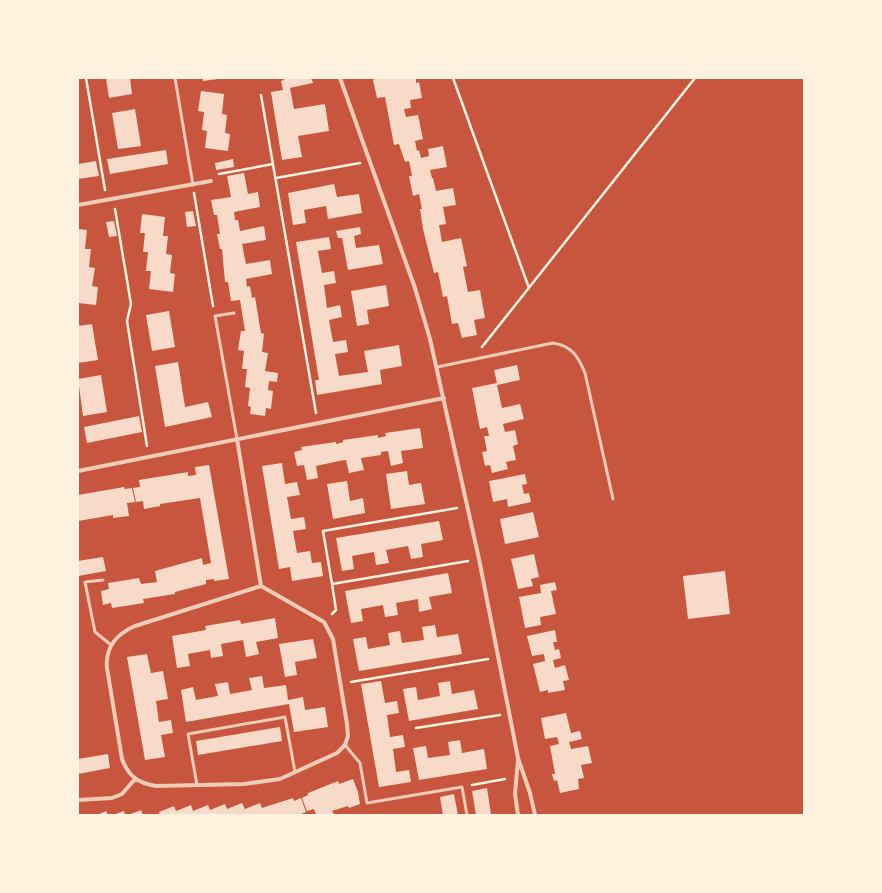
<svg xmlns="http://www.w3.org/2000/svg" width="882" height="893" font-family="'Asap Condensed',sans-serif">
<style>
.building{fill:#f7dbc8}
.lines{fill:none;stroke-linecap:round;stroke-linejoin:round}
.path{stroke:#fff3e0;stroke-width:2.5}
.service{stroke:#f1ccb7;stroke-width:3}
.minor{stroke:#f1ccb7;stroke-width:4}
</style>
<rect width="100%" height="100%" fill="#c8553d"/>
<!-- building -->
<path class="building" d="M 106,78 L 130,78 L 132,94 L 109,98 Z
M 203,78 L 218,78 L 218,79 L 203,81 Z
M 287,78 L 311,78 L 313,83 L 285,89 L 290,88 L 294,109 L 325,104 L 329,131 L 298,136 L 302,157 L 282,160 L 271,92 L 283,90 L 281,81 Z
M 377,78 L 416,78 L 416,83 L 419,82 L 422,98 L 410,100 L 411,108 L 404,109 L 406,117 L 418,115 L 423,139 L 415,141 L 417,151 L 419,150 L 421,158 L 429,156 L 428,149 L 443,146 L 447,167 L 430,170 L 432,178 L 433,178 L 436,191 L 453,188 L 456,205 L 443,207 L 446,224 L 439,225 L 442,242 L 461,238 L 467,266 L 463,267 L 468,292 L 480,290 L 485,318 L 474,320 L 477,335 L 462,338 L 458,323 L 452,324 L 447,296 L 443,297 L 438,272 L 434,273 L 423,229 L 420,209 L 422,209 L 419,194 L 413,196 L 409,176 L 412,176 L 409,161 L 405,162 L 399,144 L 394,145 L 385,97 L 377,98 L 373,80 Z
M 201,91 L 224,94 L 222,114 L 227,115 L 225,133 L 230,134 L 228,151 L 205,148 L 207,131 L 202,130 L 204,112 L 198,111 Z
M 135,109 L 141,146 L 118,149 L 112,113 Z
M 166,150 L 168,164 L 110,174 L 107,159 Z
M 233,159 L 234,167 L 216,170 L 215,163 Z
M 96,161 L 99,176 L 78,179 L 78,164 Z
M 244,173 L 248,194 L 258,192 L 260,207 L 234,212 L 235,220 L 238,220 L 240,231 L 264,226 L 266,240 L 242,244 L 246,264 L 270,260 L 272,274 L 246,279 L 247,287 L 250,286 L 252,298 L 255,297 L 261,333 L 264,334 L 262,352 L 268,353 L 265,371 L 278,373 L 277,382 L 269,381 L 268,390 L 273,391 L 271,409 L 266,408 L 265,416 L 250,414 L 251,407 L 248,406 L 250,388 L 245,387 L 247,369 L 242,369 L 244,351 L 238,350 L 241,331 L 245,331 L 240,300 L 231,301 L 228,282 L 225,282 L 222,249 L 220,249 L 217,234 L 220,234 L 217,215 L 214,215 L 211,200 L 231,197 L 227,176 Z
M 334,184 L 337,197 L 359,194 L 362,213 L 328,219 L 326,206 L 304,210 L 306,223 L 293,225 L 288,193 Z
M 193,211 L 196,226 L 187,227 L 185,212 Z
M 142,214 L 165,217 L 163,236 L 168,236 L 166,254 L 172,255 L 170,273 L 175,274 L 173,292 L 149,289 L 151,271 L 146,271 L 148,252 L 143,252 L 145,233 L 140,233 Z
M 114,221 L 117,236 L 109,237 L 106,222 Z
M 360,227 L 361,234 L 354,236 L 356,248 L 379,245 L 383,264 L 348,270 L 342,238 L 338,238 L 336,231 Z
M 78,229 L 87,230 L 85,249 L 91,249 L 89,267 L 95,268 L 92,286 L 98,287 L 96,305 L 78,303 Z
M 329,237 L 331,249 L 318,251 L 322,273 L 334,271 L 336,283 L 324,285 L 327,308 L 340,305 L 342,317 L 329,320 L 333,342 L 346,340 L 348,352 L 335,354 L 339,376 L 368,372 L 364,351 L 399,345 L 402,366 L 380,370 L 382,384 L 317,395 L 315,380 L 319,380 L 296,242 Z
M 386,285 L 389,306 L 367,310 L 369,324 L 357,326 L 351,291 Z
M 169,311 L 175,347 L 152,351 L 146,315 Z
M 92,324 L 98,360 L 78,363 L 78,326 Z
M 178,362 L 185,407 L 208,402 L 212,417 L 165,427 L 155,366 Z
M 517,365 L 520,380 L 497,385 L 502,408 L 520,404 L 524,419 L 503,424 L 505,432 L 515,430 L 518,444 L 513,446 L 516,460 L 506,462 L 508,469 L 492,473 L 490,465 L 485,466 L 482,452 L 487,451 L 484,436 L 489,436 L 487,427 L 480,429 L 472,388 L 497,383 L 494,370 Z
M 101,375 L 107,412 L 83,416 L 78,379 Z
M 139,416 L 142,432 L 87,443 L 84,427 Z
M 420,428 L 423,448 L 401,451 L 403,463 L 391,466 L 388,451 L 381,452 L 381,455 L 361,458 L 364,470 L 349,473 L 346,460 L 339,461 L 316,466 L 318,478 L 307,480 L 304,465 L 297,466 L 294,452 L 302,450 L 301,447 L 336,442 L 336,444 L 343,442 L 343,440 L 378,435 L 378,438 L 386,436 L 385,433 Z
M 282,463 L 285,484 L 297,482 L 300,495 L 287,497 L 291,519 L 304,517 L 306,529 L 293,531 L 297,553 L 310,551 L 312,563 L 321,562 L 323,576 L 292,581 L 290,567 L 279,569 L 262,466 Z
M 209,465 L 229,579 L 214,581 L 214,579 L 206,580 L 206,584 L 175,592 L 175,594 L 143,599 L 144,603 L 112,608 L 111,603 L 103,605 L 101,591 L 109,589 L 108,583 L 139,578 L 141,584 L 157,582 L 155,571 L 202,558 L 203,565 L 211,563 L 200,498 L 160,504 L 160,506 L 144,509 L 143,501 L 136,502 L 133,488 L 140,487 L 139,480 L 188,472 L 188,476 L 196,475 L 195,467 Z
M 407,471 L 409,485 L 421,483 L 425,504 L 391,509 L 386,474 Z
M 525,474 L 527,484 L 522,485 L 524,494 L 529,493 L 531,502 L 508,507 L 507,499 L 493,502 L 489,481 Z
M 347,481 L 350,501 L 363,498 L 365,513 L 333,519 L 327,484 Z
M 124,487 L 125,489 L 132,488 L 135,502 L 127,503 L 129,516 L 113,518 L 113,515 L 78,521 L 78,495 Z
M 533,512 L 539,537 L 505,544 L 500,519 Z
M 439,521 L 443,540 L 421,544 L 423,557 L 411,559 L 408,546 L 386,550 L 389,563 L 376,565 L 374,552 L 352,556 L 354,569 L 342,571 L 336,538 Z
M 534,554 L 539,577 L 531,579 L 533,586 L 518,589 L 511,559 Z
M 103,557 L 106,571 L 78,576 L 78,561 Z
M 725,571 L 730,614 L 688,619 L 683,576 Z
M 448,573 L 452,593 L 429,597 L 432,609 L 419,612 L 418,599 L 396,603 L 398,615 L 385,617 L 383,605 L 361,609 L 363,621 L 351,623 L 345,591 Z
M 555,582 L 557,590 L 551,591 L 556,614 L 540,617 L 541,625 L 525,628 L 519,597 L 541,593 L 540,585 Z
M 275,618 L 278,638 L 256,642 L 259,654 L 246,657 L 243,640 L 221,644 L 223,656 L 211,658 L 210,650 L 188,654 L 190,666 L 177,668 L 172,636 L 206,630 L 205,626 L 240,620 L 241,624 Z
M 435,625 L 437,637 L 458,634 L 462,654 L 359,671 L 353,639 L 366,637 L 368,649 L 390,645 L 388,633 L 400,631 L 402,643 L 424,640 L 422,627 Z
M 555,630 L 557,642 L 553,642 L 555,650 L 559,649 L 561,658 L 553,660 L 555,668 L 565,665 L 569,680 L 563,681 L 565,690 L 548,693 L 548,690 L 540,692 L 533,664 L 545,661 L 544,654 L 532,656 L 527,636 Z
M 313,639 L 317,658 L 295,662 L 297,675 L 285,677 L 279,644 Z
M 147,654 L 151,673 L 163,671 L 168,699 L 156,701 L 159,722 L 171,720 L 173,733 L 161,735 L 165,757 L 145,760 L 127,657 Z
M 262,676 L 264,688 L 286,685 L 288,700 L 303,697 L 305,710 L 325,707 L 328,727 L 294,732 L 289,704 L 186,722 L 181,690 L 193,687 L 196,700 L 218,696 L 215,684 L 228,682 L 230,694 L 252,690 L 249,678 Z
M 381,681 L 385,703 L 397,701 L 399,713 L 387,715 L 390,737 L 403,735 L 405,747 L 393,749 L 396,772 L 409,770 L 411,782 L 379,787 L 361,684 Z
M 450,681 L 452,694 L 474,690 L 478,709 L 409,721 L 403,689 L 416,687 L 418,700 L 440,696 L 438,683 Z
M 566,713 L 571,733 L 580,731 L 582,739 L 569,742 L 571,749 L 588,746 L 592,763 L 581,765 L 584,778 L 578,779 L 579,789 L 560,793 L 557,780 L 554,781 L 552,774 L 555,774 L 550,746 L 559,744 L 557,737 L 545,739 L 541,718 Z
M 280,727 L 282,741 L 198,755 L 196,741 Z
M 460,740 L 462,753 L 484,749 L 487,769 L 419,780 L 413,748 L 426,746 L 428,758 L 450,755 L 448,742 Z
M 108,754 L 110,768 L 78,774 L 78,759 Z
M 353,779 L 358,792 L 360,804 L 349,808 L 348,806 L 332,811 L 334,814 L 332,815 L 316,815 L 314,809 L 307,811 L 302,798 L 308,795 L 308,793 L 338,781 L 339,784 Z
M 487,788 L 491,815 L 476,815 L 472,791 Z
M 454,794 L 458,815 L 443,815 L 440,797 Z
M 293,798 L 294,801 L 301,798 L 306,812 L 299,815 L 160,815 L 159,812 L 174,806 L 176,811 L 191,805 L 193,811 L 208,805 L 210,810 L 225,804 L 227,809 L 242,803 L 245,809 L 260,803 L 262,808 Z
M 141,810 L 143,815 L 128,815 Z
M 106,811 L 108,815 L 97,815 Z
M 124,811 L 125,815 L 113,815 Z"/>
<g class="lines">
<!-- path -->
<path class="path" d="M 86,78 L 105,190
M 453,78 L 529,288
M 261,95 L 316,413
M 219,174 L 273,164
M 276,178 L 360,163
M 194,193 L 213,306
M 115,209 L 131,304 L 127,321 L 147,446
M 482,347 L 695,78
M 332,584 L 323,531 L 457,508
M 332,614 L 336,610 L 332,584 L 468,561
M 351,682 L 488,659
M 416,728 L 500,715
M 472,785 L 505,779"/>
<!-- service -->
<path class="service" d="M 175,78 L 193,185
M 234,313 L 215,316 L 237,439
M 437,367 L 553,343 C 572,346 578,356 585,373 L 613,499
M 103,580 L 85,582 L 95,632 L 110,644
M 345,745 L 360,763 L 367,803 L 462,787 L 467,815
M 197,785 L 188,734 L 285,717 L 295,772"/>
<!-- minor -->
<path class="minor" d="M 340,78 L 415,288 L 430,339 L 479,559 L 518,758 L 530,793 L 535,815
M 78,205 L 211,181
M 237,439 L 261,586 L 135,626 C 117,634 105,646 107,668 L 122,759 C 129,777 138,783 156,786 L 244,784 L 280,779 L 337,753 L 345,745 L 348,736 L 347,724 L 333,639 L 324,622 L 261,586
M 78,471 L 444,398
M 518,760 L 515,794 L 518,815
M 78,800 L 112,798 L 122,794 L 135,779"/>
</g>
<!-- border -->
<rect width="882" height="893" fill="none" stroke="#fff3e0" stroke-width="158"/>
</svg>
